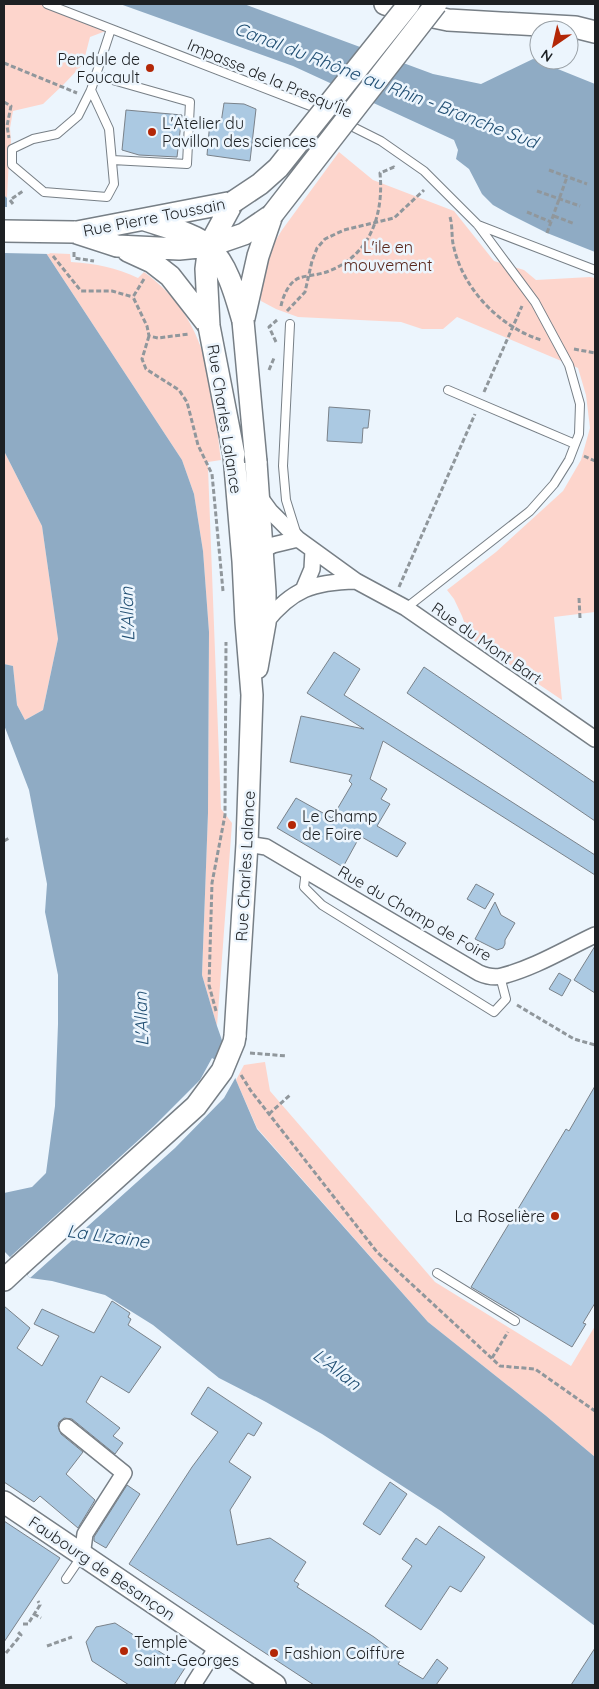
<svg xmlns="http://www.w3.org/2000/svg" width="599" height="1689" font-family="Quicksand,sans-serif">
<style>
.green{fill:#fdd5cc}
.water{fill:#8fabc4}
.pier{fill:#ecf5fd}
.building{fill:#abc9e2;stroke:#7a828a}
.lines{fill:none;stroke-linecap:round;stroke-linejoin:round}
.service-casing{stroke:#777f86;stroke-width:10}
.minor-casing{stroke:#777f86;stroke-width:18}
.secondary-casing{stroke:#777f86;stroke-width:24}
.path{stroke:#90979c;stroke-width:3;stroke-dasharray:5 2.5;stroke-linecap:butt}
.service{stroke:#fff;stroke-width:8}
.minor{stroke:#fff;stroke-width:15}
.secondary{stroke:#fff;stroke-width:21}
.secondary-bridge-casing{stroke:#777f86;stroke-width:24;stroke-linecap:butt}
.secondary-bridge{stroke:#fff;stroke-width:21}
.poi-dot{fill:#b32707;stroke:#ecf5fd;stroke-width:2}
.labels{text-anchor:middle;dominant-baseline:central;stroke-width:5;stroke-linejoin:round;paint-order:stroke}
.poi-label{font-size:16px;fill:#1d2023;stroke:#ecf5fd;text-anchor:start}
.street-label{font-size:16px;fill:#1d2023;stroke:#ecf5fd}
.park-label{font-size:16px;fill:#59261b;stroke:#ecf5fd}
.water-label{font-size:18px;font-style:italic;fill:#214f73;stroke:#ecf5fd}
</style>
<rect width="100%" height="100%" fill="#ecf5fd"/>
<!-- green -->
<path class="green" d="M 4,4 L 47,4 L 111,29 L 90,37 L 83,64 L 64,84 L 43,104 L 13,111 L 10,128 L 11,142 L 9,157 L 7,198 L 4,195 Z
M 339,152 L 373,180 L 454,211 L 494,261 L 524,270 L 536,280 L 590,277 L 595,278 L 595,612 L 554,617 L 562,700 L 470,638 L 462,616 L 454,599 L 447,590 L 496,552 L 563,491 L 581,460 L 590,428 L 586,395 L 578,368 L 457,317 L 443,329 L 422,329 L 401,322 L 298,317 L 276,309 L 261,301 L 261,279 L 268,253 L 282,230 Z
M 46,253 L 70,254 L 71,262 C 97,264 115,267 138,278 L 144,272 C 210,320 212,386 221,460 L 208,462 L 208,468 L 221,809 L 232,823 L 217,1026 L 202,975 L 208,813 L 209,632 L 203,551 L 194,494 L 182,460 Z
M 4,451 L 42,526 L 58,639 L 43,710 L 25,720 L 17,705 L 13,666 L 4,664 Z
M 265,1062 L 270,1091 L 435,1282 L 571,1366 L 595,1326 L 595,1457 L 545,1415 L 428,1322 L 257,1128 L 236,1080 L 244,1065 Z"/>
<!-- water -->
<path class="water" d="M 120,4 L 244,4 L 433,74 L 481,84 L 533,59 L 595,84 L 595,252 L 547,233 L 509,214 L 493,205 L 482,194 L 469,169 L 456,159 L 458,150 L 454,140 L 293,66 Z
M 4,195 L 7,198 L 7,208 L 46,253 L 182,460 L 194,494 L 203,551 L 209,632 L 208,813 L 202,975 L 217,1026 L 236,1080 L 257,1129 L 428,1322 L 545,1415 L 595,1457 L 595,1626 L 441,1511 L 322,1434 L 266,1402 L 219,1378 L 153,1325 L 105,1295 L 52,1281 L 30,1278 L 4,1251 L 4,1193 L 32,1187 L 46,1173 L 55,1106 L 58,1024 L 58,975 L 45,912 L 47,884 L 29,790 L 4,725 L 4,664 L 13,666 L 17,705 L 25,720 L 43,710 L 58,639 L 42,526 L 4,451 Z"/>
<!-- pier -->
<path class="pier" d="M 4,207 L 9,207 L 50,254 L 4,253 Z
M 212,1058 L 236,1072 L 237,1075 L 224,1098 L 175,1148 L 30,1278 L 10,1257 L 154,1126 L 200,1080 Z"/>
<!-- building -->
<path class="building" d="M 224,103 L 244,104 L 256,109 L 250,161 L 207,155 L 210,121 L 221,123 Z
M 126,110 L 182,115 L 177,157 L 139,155 L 122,150 Z
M 329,407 L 370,410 L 368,428 L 363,428 L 362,443 L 327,441 Z
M 334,652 L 360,669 L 344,695 L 595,855 L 595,875 L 383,741 L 370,779 L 387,789 L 381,799 L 390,804 L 377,826 L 406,843 L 397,857 L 360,836 L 343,867 L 277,828 L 296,798 L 332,818 L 352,784 L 349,781 L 352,775 L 290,762 L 301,716 L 364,729 L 307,693 Z
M 424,667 L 595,783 L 595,821 L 407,693 Z
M 476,884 L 494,894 L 485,909 L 467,899 Z
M 495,902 L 501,915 L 515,923 L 505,940 L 505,944 L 503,948 L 497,950 L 475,939 Z
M 595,946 L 595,993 L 574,980 Z
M 559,973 L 571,980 L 562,996 L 549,989 Z
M 595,1086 L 595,1303 L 583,1323 L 586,1324 L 572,1347 L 471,1287 L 566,1129 L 569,1131 Z
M 112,1301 L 130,1313 L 128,1317 L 131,1319 L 128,1325 L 161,1347 L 129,1393 L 101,1376 L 86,1402 L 120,1428 L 113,1436 L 123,1443 L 115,1454 L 72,1419 L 64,1418 L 59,1422 L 58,1426 L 61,1434 L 83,1452 L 66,1474 L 95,1500 L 78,1528 L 40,1496 L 34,1502 L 4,1482 L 4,1306 L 30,1328 L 17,1348 L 42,1366 L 59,1336 L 34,1324 L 42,1309 L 94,1333 Z
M 208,1387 L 262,1423 L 254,1436 L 248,1433 L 229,1462 L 251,1477 L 230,1510 L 237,1545 L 270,1538 L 306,1562 L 294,1581 L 299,1584 L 297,1587 L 374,1637 L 402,1658 L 398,1664 L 423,1679 L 437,1659 L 448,1668 L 436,1685 L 314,1685 L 129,1564 L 192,1467 L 218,1432 L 191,1414 Z
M 390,1482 L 407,1494 L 380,1535 L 363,1524 Z
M 127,1485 L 140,1494 L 106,1548 L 94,1541 L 94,1537 Z
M 4,1521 L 60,1558 L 4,1642 Z
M 439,1526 L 485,1557 L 461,1592 L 450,1586 L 421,1630 L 385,1606 L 412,1566 L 402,1559 L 416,1538 L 426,1545 Z
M 115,1623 L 185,1668 L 174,1685 L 129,1685 L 92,1661 L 86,1642 L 96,1627 Z
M 595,1648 L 595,1685 L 571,1685 Z"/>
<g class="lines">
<defs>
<path id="service" d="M 47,4 L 313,107 L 381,141 L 424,171 L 478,225 L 535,302 L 569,365 L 580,404 L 579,434 L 569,460 L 554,484 L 530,511 L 406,608
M 95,75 L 190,102 L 187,164 L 112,160
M 91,90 L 109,129 L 114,184 L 107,197 L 44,192 L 12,165 L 12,149 L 33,139 L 57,134 L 78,116 L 91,90 L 111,29
M 478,225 L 595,270
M 290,324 L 283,466 L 286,500 L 296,532
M 448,390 L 575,444
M 306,870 L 304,887 L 322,905 L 494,1012 L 506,999 L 500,976
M 437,1273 L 515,1321
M 66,1579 L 81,1557"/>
<path id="minor" d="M 259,496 L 270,511 L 298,539
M 254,554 L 273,545 L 298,539 L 356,581 L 406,608 L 595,739
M 304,588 L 312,569 L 313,550
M 265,623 C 292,589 313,582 356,581
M 247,844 L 266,847 L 479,973 C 486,976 494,978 502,976 C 534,968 565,949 595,935
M 67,1427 L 124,1473 L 85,1534 L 82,1556
M 193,1685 L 217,1647"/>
<path id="secondary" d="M 385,4 L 414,13 L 448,20 L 575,27 L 595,32
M 145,220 C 162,226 197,234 209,247 C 228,265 236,297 243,321
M 74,232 L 117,246 L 179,249 L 209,246 L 244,234 L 272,215
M 77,232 L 233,202
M 128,251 L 152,262 L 170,276 L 209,326
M 244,318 L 258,256 L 272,215
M 209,326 L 206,269 L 209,246 L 233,202
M 234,455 L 243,561 L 246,622 L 252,695 L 247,844 L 235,1036
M 256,462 L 265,592 L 265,623 L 257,668
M 4,1280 L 19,1266
M 4,1502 L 275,1685"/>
</defs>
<!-- service casing -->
<use href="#service" class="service-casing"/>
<!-- minor casing -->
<use href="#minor" class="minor-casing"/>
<!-- secondary casing -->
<use href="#secondary" class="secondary-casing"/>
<!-- path -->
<path class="path" d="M 4,63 L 77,93
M 4,102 L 11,106 L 7,126 L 9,138
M 549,170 L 587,184
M 537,191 L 580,206
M 13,204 L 10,200 L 23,191
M 527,212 L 551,222
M 554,216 L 575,224
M 450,217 C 453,227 451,238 454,248 C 464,290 500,327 541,340
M 547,233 L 567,177
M 74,252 L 74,258 L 94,261
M 53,256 L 81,291 L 112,291 L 133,297
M 144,279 L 133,297 L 147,326 L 149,336 L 158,338 L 189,334
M 281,306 C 283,296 289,282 299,278 C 308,275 320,275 329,271 C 370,255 384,215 380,173 L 394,167 L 395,168
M 287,311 L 305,292 L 312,261 L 317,248 L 325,239 L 344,230 L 394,218 L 424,190
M 149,336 L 142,359 L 146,369 L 179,390 L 187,402 L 198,445 L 212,474 L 223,591
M 276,342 L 269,327 L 277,320
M 574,349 L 595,353
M 269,370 L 274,358
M 484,392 L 522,306
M 584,456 L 595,461
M 399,587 L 475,414
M 579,598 L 580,618
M 4,841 L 9,838
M 517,1005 L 574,1039 L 595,1045
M 216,1011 L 209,985 L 212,883 L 225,815 L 226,642
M 250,1053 L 287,1056
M 241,1075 L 251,1091 L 377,1252 L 500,1366 L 535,1369 L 595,1411
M 269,1114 L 290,1095
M 492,1358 L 508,1332
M 34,1614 L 41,1618
M 23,1624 L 28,1624 L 40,1605 L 38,1601
M 47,1646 L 72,1637
M 6,1653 L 21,1635 L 18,1632"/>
<!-- service -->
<use href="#service" class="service"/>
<!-- minor -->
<use href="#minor" class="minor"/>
<!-- secondary -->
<use href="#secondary" class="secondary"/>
<defs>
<path id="secondary-bridge" d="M 233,202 L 260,184 L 278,168 L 409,4
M 272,215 L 436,4
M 4,231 L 74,232
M 243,321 L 256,462
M 209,326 L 234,455
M 19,1266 L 196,1106 L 222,1071 L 234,1042 L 235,1036"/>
</defs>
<!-- secondary-bridge casing -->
<use href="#secondary-bridge" class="secondary-bridge-casing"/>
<!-- secondary-bridge -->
<use href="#secondary-bridge" class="secondary-bridge"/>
</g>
<!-- markers -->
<g class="poi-dot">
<circle cx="150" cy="68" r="5"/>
<circle cx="152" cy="132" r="5"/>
<circle cx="292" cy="825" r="5"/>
<circle cx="555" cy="1216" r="5"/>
<circle cx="124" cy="1651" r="5"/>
<circle cx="274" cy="1653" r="5"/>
</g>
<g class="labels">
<!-- poi labels -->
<g class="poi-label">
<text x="140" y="59" text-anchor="end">Pendule de<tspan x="140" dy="18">Foucault</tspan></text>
<text x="162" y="123">L'Atelier du<tspan x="162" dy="18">Pavillon des sciences</tspan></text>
<text x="302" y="816">Le Champ<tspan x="302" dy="18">de Foire</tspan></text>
<text x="545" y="1216" text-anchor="end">La Roselière</text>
<text x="134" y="1642">Temple<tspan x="134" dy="18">Saint-Georges</tspan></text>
<text x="284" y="1653">Fashion Coiffure</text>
</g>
<!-- street labels -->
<g class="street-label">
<text transform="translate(270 78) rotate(23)">Impasse de la Presqu'Île</text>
<text transform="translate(154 217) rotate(-11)">Rue Pierre Toussain</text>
<text transform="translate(225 419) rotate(81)">Rue Charles Lalance</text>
<text transform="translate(487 643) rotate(35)">Rue du Mont Bart</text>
<text transform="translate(245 866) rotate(-87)">Rue Charles Lalance</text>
<text transform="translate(415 913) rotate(30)">Rue du Champ de Foire</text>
<text transform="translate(102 1568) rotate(34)">Faubourg de Besançon</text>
</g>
<!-- park labels -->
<g class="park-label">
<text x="388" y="247">L'ile en<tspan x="388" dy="18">mouvement</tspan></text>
</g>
<!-- water labels -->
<g class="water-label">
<text transform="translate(386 85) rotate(21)">Canal du Rhône au Rhin - Branche Sud</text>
<text transform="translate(127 614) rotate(-92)">L'Allan</text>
<text transform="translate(141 1019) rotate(-92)">L'Allan</text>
<text transform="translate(108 1236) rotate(8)">La Lizaine</text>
<text transform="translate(337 1369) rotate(38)">L'Allan</text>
</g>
</g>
<!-- border -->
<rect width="599" height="1689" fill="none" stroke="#1d2023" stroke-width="10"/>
<!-- north arrow -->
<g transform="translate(554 45) rotate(214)"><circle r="24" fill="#ecf5fd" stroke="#99a0a6"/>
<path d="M0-4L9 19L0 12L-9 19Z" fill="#b32707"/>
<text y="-8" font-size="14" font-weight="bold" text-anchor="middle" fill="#1d2023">N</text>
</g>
</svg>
